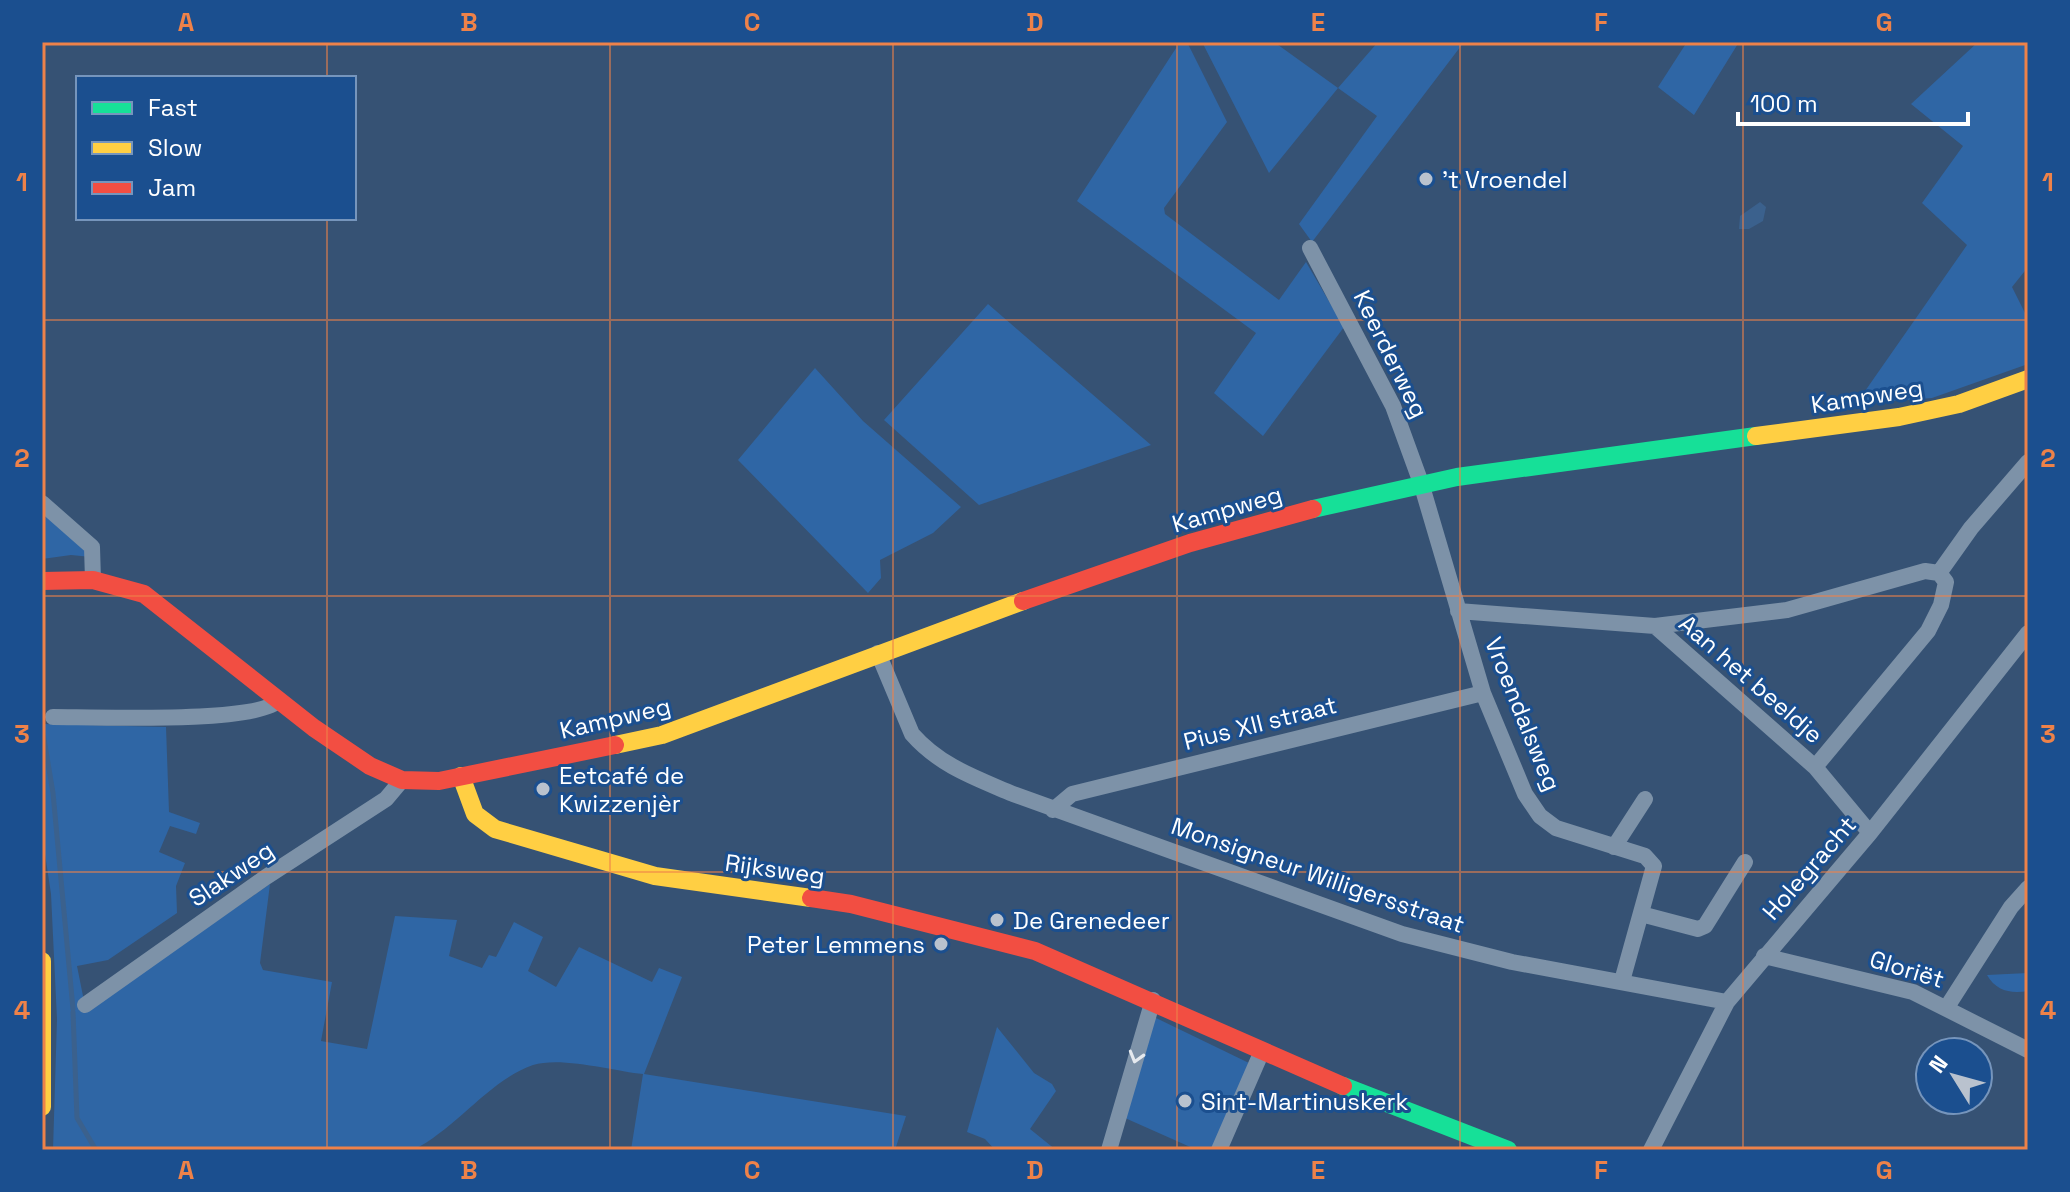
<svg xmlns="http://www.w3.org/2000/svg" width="2070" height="1192" font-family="'Space Grotesk',sans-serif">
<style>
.green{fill:#2f66a5}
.water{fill:#3b618d}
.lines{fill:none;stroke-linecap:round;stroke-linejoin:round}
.stream{stroke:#3b618d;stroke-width:5}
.street{stroke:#7d92a8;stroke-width:16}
.fast{stroke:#16e098;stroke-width:18}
.slow{stroke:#ffcf43;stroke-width:18}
.jam{stroke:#f24e42;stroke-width:18}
.oneway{stroke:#e5e9ee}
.grid{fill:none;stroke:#ee8249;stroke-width:2;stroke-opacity:0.55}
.poi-dot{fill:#b9c2ce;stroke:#1b4f8f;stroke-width:3}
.labels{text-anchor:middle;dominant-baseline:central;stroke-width:6;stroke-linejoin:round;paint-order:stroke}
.poi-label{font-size:24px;fill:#fff;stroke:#1b4f8f;text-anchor:start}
.street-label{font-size:24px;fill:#fff;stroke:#1b4f8f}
.neatline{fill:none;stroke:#ee8249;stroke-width:3}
.grid-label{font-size:26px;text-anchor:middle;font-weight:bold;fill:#ee8249}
</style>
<rect width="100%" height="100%" fill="#365274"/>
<!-- green -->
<path class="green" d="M 1180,42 L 1187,42 L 1227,122 L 1164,208 L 1165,214 L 1279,300 L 1306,262 L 1344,327 L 1263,436 L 1214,393 L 1256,333 L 1077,201 Z
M 1202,42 L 1274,42 L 1338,88 L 1378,42 L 1464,42 L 1312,242 L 1299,224 L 1377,116 L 1338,88 L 1269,173 Z
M 1687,42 L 1739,42 L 1694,115 L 1658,87 Z
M 1978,42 L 2028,42 L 2028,267 L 2012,287 L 2028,319 L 2028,364 L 1932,398 L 1856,404 L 1967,245 L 1922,203 L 1963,146 L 1911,104 Z
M 988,304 L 1151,445 L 979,505 L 884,420 Z
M 815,368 L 863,421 L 961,507 L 933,533 L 880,560 L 881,578 L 868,593 L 738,460 Z
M 42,509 L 91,557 L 71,555 L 42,559 Z
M 42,720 L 43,724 L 166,727 L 169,812 L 200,823 L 196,834 L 170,826 L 159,852 L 185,863 L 176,886 L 177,913 L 108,960 L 77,966 L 86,1011 L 270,884 L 260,963 L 263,970 L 332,982 L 321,1041 L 367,1049 L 395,916 L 457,920 L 449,956 L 482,968 L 489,955 L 496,957 L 514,922 L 543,937 L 528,971 L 556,987 L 579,947 L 652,982 L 659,968 L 682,977 L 644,1074 L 906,1116 L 895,1150 L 631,1150 L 643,1074 C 614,1071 561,1056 533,1065 C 489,1080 457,1128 413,1150 L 53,1150 L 57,1019 L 51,894 L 42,834 Z
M 2028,973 L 2028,991 C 2011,994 1996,991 1987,975 Z
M 1154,1017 L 1249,1063 L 1213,1150 L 1197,1150 L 1125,1118 Z
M 997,1027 L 1034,1073 L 1052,1084 L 1056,1091 L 1030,1129 L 1056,1150 L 995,1150 L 985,1139 L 967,1132 Z"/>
<!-- water -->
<path class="water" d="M 1760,202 L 1766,207 L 1763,221 L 1749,229 L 1739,229 L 1740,216 Z"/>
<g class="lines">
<!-- stream -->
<path class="stream" d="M 42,727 L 53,793 L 73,1009
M 73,1012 L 77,1118 L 96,1150"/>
<!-- street -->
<path class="street" d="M 1310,248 L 1393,406 L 1421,483 L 1483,693 L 1525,794 L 1540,816 L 1556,828 L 1645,856 L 1654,866 L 1622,981
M 42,503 L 92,547 L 93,580
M 1458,611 L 1655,626 L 1787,610 L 1925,571 L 1939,573 L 1971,528 L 2028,462
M 1655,626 L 1815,767 L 1870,833
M 878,653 L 912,734 C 940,766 976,778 1013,794 L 1402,934 L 1512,962 L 1727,1002
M 53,717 C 92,717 259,724 279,700
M 1815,767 L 1928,631 L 1941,605 L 1946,582 L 1939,573
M 1053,810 L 1072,794 L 1483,693
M 1614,847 L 1645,799
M 1641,914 L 1698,929 L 1705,926 L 1745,862
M 1764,956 L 1913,992 L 2028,1050
M 85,1005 L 266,877 L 386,799 L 402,780
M 1947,1007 L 2011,907 L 2028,888
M 1109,1150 L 1153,1000
M 1219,1150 L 1262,1051
M 1651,1150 L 1727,1002 L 1870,833 L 2028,633"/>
<!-- fast -->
<path class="fast" d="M 1313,509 L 1457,477 L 1756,436
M 1343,1086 L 1508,1150"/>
<!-- slow -->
<path class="slow" d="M 1756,436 L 1899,417 L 1959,404 L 2028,379
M 615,745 L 662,735 L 1023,601
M 461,776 L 475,814 L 495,829 L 655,876 L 811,898
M 42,961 L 42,1107"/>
<!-- jam -->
<path class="jam" d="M 42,581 L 93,580 L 144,594 L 314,728 L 370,766 L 402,780 L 439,781 L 615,745
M 1023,601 L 1190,543 L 1313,509
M 811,898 L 851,904 L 1035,951 L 1343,1086"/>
</g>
<!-- one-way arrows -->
<defs><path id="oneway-chevron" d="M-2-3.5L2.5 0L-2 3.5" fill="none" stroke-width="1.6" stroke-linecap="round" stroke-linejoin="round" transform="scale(2)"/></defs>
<use class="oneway" href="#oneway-chevron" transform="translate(1136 1057) rotate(106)"/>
<!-- grid -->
<path class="grid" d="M 327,42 L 327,78M 610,42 L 610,1150M 893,42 L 893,1150M 1177,42 L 1177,1150M 1460,42 L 1460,1150M 1743,42 L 1743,1150M 327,218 L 327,1150M 42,320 L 2028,320M 42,596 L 2028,596M 42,872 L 2028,872"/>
<!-- markers -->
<g class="poi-dot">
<circle cx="1426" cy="179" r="8"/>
<circle cx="543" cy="789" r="8"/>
<circle cx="997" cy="920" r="8"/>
<circle cx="941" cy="944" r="8"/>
<circle cx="1185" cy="1101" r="8"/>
</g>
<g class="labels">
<!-- poi labels -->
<g class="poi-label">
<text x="1442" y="179">'t Vroendel</text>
<text x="559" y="775">Eetcafé de<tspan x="559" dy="28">Kwizzenjèr</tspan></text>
<text x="1013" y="920">De Grenedeer</text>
<text x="925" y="944" text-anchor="end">Peter Lemmens</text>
<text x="1201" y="1101">Sint-Martinuskerk</text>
</g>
<!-- street labels -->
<g class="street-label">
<text transform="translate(1391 354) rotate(64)">Keerderweg</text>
<text transform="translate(1867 396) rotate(-9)">Kampweg</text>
<text transform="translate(1227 509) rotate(-16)">Kampweg</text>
<text transform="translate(1751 679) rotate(41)">Aan het beeldje</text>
<text transform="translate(1523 714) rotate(68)">Vroendalsweg</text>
<text transform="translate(615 718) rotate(-13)">Kampweg</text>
<text transform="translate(1260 723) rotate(-14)">Pius XII straat</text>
<text transform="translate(1809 868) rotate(-49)">Holegracht</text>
<text transform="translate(775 869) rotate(8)">Rijksweg</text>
<text transform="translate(231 874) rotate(-34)">Slakweg</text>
<text transform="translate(1318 875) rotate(19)">Monsigneur Willigersstraat</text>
<text transform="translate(1907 969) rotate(17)">Gloriët</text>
</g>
</g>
<!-- border -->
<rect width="2070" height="1192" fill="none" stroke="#1b4f8f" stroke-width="88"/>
<!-- legend -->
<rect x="76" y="76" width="280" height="144" fill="#1b4f8f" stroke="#7695bc" stroke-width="2"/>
<rect x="92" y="102" width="40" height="12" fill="#16e098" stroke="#7695bc" stroke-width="2"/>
<text x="148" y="116" font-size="24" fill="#ffffff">Fast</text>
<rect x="92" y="142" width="40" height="12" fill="#ffcf43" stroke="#7695bc" stroke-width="2"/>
<text x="148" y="156" font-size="24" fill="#ffffff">Slow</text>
<rect x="92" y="182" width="40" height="12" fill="#f24e42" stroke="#7695bc" stroke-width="2"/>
<text x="148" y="196" font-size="24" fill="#ffffff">Jam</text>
<!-- north arrow -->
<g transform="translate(1954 1076) rotate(307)"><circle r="38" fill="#1b4f8f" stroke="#7695bc" stroke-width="2"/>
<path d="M0-6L14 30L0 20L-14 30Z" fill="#b9c2ce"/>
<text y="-12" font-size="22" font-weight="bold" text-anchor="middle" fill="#ffffff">N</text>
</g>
<!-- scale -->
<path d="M1738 112v12h230v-12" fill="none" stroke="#ffffff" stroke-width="4"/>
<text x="1750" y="112" font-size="24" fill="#ffffff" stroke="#1b4f8f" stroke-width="6" paint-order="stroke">100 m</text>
<rect x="44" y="44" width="1982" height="1104" class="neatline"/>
<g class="grid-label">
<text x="186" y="31">A</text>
<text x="469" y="31">B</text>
<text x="752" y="31">C</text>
<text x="1035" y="31">D</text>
<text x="1318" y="31">E</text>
<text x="1601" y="31">F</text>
<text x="1884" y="31">G</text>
<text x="22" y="191">1</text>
<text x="2048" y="191">1</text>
<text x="22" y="467">2</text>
<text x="2048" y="467">2</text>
<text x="22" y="743">3</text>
<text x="2048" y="743">3</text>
<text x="22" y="1019">4</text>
<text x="2048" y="1019">4</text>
<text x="186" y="1179">A</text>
<text x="469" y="1179">B</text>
<text x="752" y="1179">C</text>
<text x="1035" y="1179">D</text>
<text x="1318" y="1179">E</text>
<text x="1601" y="1179">F</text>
<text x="1884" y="1179">G</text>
</g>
</svg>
